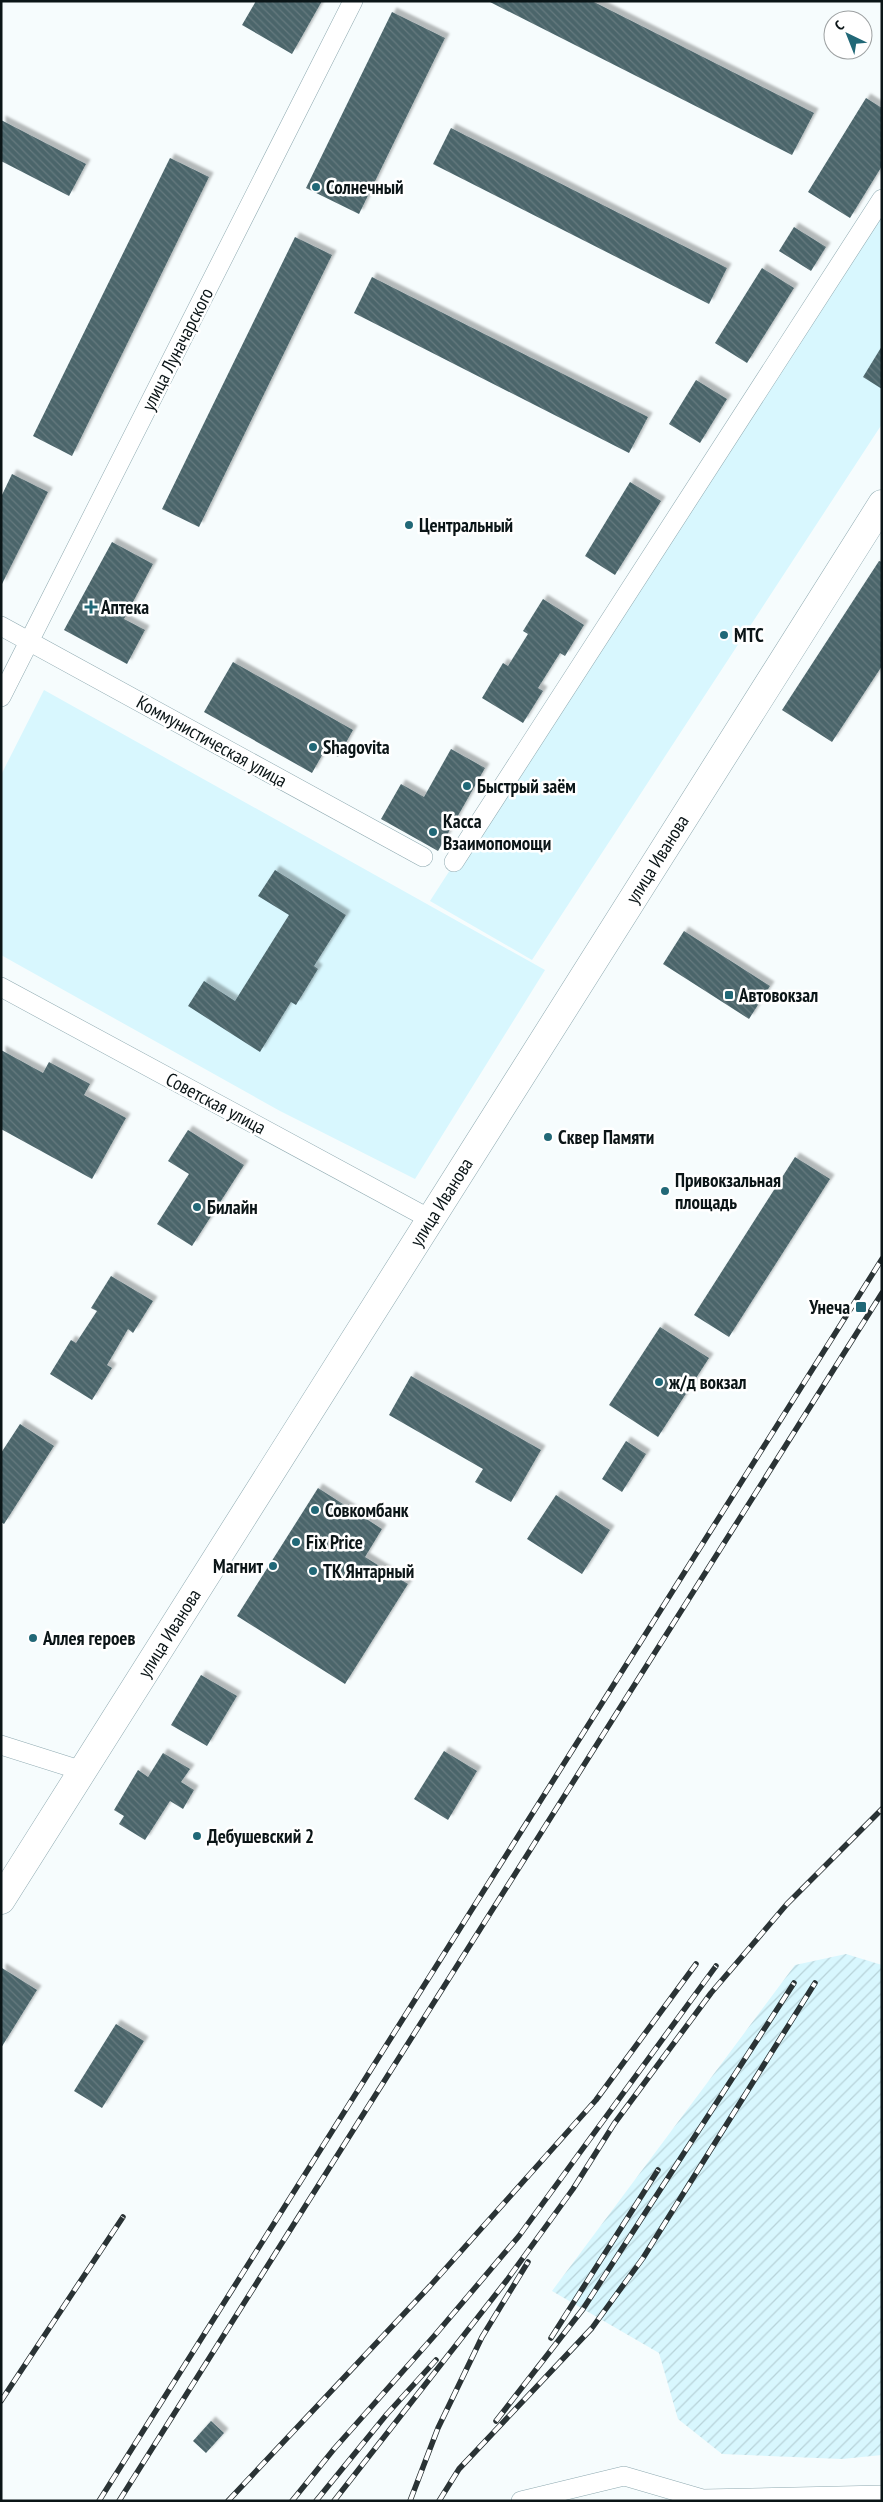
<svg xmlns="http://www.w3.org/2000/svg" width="883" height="2502" font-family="'PT Sans Narrow',sans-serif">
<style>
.built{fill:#d8f7fe}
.industrial{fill:url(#industrial-furrows)}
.building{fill:url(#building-back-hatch);filter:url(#shadow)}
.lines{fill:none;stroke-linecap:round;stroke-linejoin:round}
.street-casing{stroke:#8faab1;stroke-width:20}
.primary-casing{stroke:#8faab1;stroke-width:29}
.street{stroke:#fff;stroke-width:19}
.primary{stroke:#fff;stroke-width:28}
.rail-casing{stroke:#2a3335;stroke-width:5.5}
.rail{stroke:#fff;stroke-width:4;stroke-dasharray:11;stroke-linecap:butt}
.poi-dot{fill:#216877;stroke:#fff;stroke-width:2}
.labels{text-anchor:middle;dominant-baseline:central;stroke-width:5;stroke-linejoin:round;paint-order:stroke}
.poi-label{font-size:19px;font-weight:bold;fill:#0b1517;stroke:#fff;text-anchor:start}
.street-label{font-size:19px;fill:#0b1517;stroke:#fff}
</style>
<defs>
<pattern id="industrial-furrows" width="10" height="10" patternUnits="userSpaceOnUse" patternTransform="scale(1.25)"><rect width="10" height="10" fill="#d8f7fe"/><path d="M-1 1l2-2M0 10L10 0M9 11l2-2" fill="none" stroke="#b8d3d9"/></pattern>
<pattern id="building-back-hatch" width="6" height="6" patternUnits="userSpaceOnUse" patternTransform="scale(1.25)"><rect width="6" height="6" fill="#4b656b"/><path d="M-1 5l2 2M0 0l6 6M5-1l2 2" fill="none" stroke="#667a7e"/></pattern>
<filter id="shadow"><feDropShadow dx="4.5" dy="-4.5" stdDeviation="1" flood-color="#0004"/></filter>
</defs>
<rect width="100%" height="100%" fill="#f6fcfd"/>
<!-- built -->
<path class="built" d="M 882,200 L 882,424 L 532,960 L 430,901 Z
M 44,690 L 545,970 L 415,1179 L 280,1111 L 1,955 L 1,775 Z"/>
<!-- industrial -->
<path class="industrial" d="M 846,1954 L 882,1965 L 882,2455 L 842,2459 L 722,2454 L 678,2419 L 659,2353 L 552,2291 L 795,1965 Z"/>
<!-- building -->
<path class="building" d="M 256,1 L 322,1 L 292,54 L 242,25 Z
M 488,1 L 592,1 L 814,113 L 792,155 Z
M 392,12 L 445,38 L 359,214 L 306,188 Z
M 866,98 L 882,108 L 882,166 L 850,218 L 808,192 Z
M 1,120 L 86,164 L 69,196 L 1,161 Z
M 451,128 L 727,268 L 709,304 L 433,164 Z
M 170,158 L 209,177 L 72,456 L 33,436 Z
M 794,227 L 826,247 L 811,271 L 779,251 Z
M 295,237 L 332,255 L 199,527 L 162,509 Z
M 762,268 L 794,288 L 747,363 L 715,343 Z
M 372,277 L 648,417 L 629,453 L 354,313 Z
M 882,346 L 882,389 L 863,377 Z
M 696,380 L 727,399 L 700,443 L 669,424 Z
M 12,474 L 48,492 L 1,586 L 1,497 Z
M 630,482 L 661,501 L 615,575 L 585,556 Z
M 112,542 L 153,564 L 124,619 L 145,630 L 127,664 L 64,630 Z
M 879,561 L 882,562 L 882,666 L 832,742 L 782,710 Z
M 543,599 L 584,625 L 565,656 L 560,653 L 538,688 L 543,691 L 523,723 L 482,698 L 503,663 L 508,666 L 528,634 L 523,631 Z
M 233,662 L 353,730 L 338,757 L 325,750 L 312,773 L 204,712 Z
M 451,749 L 485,768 L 438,851 L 381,819 L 401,784 L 424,797 Z
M 275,870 L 346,915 L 314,966 L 318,969 L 296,1005 L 291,1002 L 260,1052 L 188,1006 L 204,981 L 235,1001 L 289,915 L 258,896 Z
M 684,931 L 770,986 L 749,1019 L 663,964 Z
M 1,1050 L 43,1073 L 49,1062 L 90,1084 L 84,1095 L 126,1118 L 92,1179 L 1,1129 Z
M 188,1130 L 244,1165 L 192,1246 L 157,1224 L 189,1174 L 168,1161 Z
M 795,1157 L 830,1179 L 729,1337 L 694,1315 Z
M 111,1276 L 153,1301 L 133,1333 L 128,1329 L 107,1365 L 112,1368 L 92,1400 L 50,1374 L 71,1340 L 76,1343 L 97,1311 L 91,1308 Z
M 660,1327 L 709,1358 L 658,1437 L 609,1405 Z
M 411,1376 L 541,1450 L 511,1502 L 475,1482 L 483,1469 L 389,1415 Z
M 20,1424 L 54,1446 L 4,1524 L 1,1522 L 1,1453 Z
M 626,1441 L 646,1454 L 622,1492 L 602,1479 Z
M 318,1488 L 382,1529 L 365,1557 L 408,1584 L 345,1684 L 237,1616 Z
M 556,1495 L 610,1530 L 582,1574 L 527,1539 Z
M 201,1675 L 237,1696 L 207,1746 L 171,1725 Z
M 444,1751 L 477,1771 L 448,1820 L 414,1799 Z
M 163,1753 L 190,1769 L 181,1782 L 194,1790 L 183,1809 L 170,1801 L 145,1840 L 119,1824 L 124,1816 L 114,1810 L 138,1770 L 148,1777 Z
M 2,1968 L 37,1990 L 1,2048 L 1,1969 Z
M 116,2024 L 144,2041 L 102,2108 L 74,2091 Z
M 211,2421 L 224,2433 L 206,2453 L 193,2441 Z"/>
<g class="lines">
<defs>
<path id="street" d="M 1,626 L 423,857
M 1,697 L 353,1
M 454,862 L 882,199
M 1,987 L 430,1219
M 1,1745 L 83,1771
M 521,2501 L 624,2476 L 703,2499 L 882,2495"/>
<path id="primary" d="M 1,1900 L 882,504"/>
</defs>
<!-- street casing -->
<use href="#street" class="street-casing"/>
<!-- primary casing -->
<use href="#primary" class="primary-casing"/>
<!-- street -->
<use href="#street" class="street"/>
<!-- primary -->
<use href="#primary" class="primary"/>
<defs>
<path id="rail" d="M 551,2338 L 658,2170
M 1,2401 L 123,2217
M 496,2421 L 583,2309 L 794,1983
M 99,2501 L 882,1259
M 119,2501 L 882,1293
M 228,2501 L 430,2286 L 596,2100 L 696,1964
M 292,2501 L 334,2449 L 435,2335 L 519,2236 L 716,1966
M 316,2501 L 387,2414 L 436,2360
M 334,2501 L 507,2280 L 573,2189 L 614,2124 L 711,1993 L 787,1904 L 882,1809
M 410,2501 L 438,2428 L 482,2337 L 528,2262
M 439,2501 L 459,2469 L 592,2328 L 643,2258 L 815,1983"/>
</defs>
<!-- rail casing -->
<use href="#rail" class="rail-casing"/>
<!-- rail -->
<use href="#rail" class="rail"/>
</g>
<!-- markers -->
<g class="poi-dot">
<circle cx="316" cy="187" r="5"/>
<circle cx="409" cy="525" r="5"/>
<path d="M88.5 599.5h5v5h5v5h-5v5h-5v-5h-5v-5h5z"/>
<circle cx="724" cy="635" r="5"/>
<circle cx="313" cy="747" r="5"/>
<circle cx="467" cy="786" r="5"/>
<circle cx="433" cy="832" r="5"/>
<rect x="724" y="990" width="10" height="10" rx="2.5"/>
<circle cx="548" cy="1137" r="5"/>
<circle cx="665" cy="1191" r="5"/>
<circle cx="197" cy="1207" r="5"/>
<rect x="855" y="1301" width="12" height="12" rx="2.5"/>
<circle cx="659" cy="1382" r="5"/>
<circle cx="315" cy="1510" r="5"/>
<circle cx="296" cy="1542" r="5"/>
<circle cx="273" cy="1566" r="5"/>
<circle cx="313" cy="1571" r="5"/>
<circle cx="33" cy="1638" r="5"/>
<circle cx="197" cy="1836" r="5"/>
</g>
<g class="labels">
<!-- poi labels -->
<g class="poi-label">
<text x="326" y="187">Солнечный</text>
<text x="419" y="525">Центральный</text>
<text x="101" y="607">Аптека</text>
<text x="734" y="635">МТС</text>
<text x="323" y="747">Shagovita</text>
<text x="477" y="786">Быстрый заём</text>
<text x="443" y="821">Касса<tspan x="443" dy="22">Взаимопомощи</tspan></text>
<text x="739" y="995">Автовокзал</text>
<text x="558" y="1137">Сквер Памяти</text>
<text x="675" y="1180">Привокзальная<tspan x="675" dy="22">площадь</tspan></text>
<text x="207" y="1207">Билайн</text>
<text x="850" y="1307" text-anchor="end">Унеча</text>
<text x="669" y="1382">ж/д вокзал</text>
<text x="325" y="1510">Совкомбанк</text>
<text x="306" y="1542">Fix Price</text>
<text x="263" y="1566" text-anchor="end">Магнит</text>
<text x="323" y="1571">ТК Янтарный</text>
<text x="43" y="1638">Аллея героев</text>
<text x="207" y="1836">Дебушевский 2</text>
</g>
<!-- street labels -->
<g class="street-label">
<text transform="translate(177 349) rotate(-63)">улица Луначарского</text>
<text transform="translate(212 741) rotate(29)">Коммунистическая улица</text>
<text transform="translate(657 859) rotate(-58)">улица Иванова</text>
<text transform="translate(216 1103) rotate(28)">Советская улица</text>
<text transform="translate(441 1202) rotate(-58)">улица Иванова</text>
<text transform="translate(169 1633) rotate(-58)">улица Иванова</text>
</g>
</g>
<!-- border -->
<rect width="883" height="2502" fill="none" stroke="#0b1517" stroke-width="5"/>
<!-- north arrow -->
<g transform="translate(848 35) rotate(317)"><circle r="24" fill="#ffffff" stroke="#9da1a2"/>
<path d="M0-4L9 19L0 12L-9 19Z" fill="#216877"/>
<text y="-8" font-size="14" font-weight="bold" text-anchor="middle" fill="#0b1517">С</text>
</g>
</svg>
